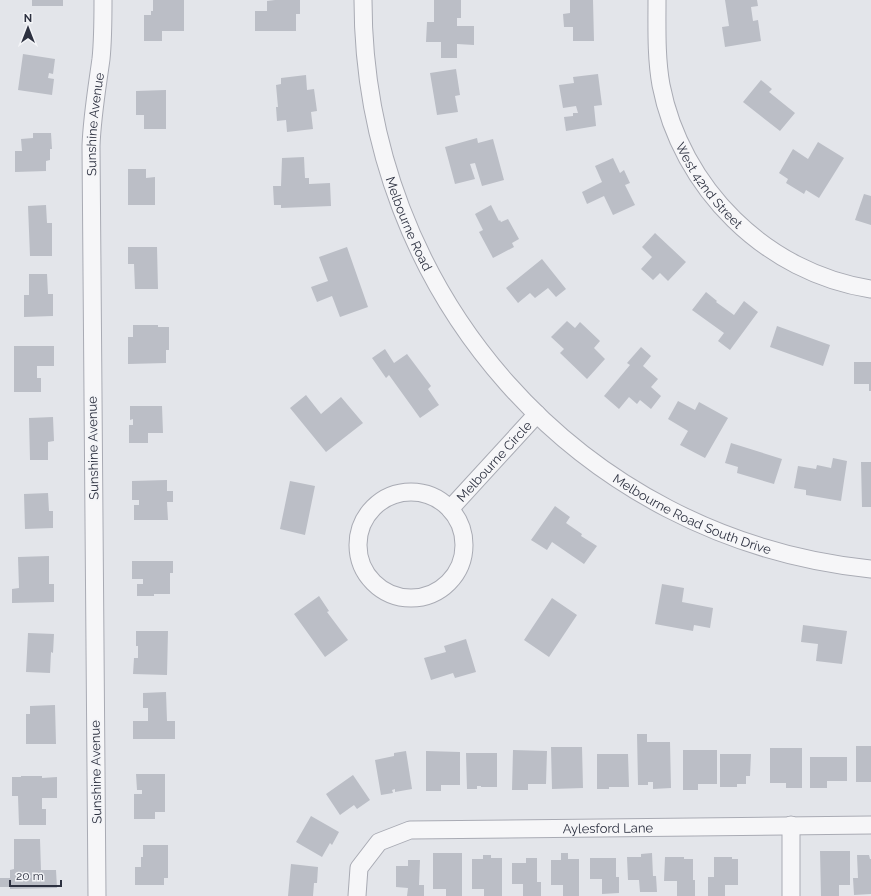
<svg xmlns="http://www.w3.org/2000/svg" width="871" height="896" font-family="Raleway,sans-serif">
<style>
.building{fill:#bbbec6}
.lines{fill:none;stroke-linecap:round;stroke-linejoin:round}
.street-casing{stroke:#a9abb4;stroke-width:19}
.street{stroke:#f6f6f8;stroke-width:17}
.labels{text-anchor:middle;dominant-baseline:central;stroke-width:3;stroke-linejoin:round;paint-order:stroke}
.street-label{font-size:13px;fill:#2d3140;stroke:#f3f4f7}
</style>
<rect width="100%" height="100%" fill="#e3e5ea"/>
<!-- building -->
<path class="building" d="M 32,0 L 63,0 L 63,6 L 32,6 Z
M 153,0 L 184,0 L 184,31 L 162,31 L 162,41 L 144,41 L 144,15 L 151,15 L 151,11 L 153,11 Z
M 275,0 L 300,0 L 300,14 L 296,14 L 296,31 L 255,31 L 255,11 L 267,11 L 267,1 Z
M 434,0 L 461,0 L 461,18 L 457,18 L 457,26 L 474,26 L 474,45 L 457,44 L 457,58 L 441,58 L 441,42 L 426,42 L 427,22 L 434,22 Z
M 570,0 L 593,0 L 594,41 L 573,41 L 573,27 L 564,27 L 563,14 L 570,13 Z
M 725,0 L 757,0 L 758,6 L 751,7 L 753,21 L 758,20 L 761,41 L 725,47 L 722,27 L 729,26 Z
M 23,54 L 55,59 L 53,74 L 49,73 L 48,78 L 54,79 L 52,95 L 18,90 Z
M 456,69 L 460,95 L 455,96 L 458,112 L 437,115 L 430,73 Z
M 598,74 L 602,105 L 594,106 L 596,126 L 566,131 L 564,117 L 573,116 L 573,113 L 578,113 L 576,106 L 563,108 L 559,85 L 574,83 L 573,77 Z
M 306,75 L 307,90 L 314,89 L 317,111 L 311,112 L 313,129 L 287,132 L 286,120 L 277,121 L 276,107 L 278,107 L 276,85 L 281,84 L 281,78 Z
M 761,80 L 772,89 L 769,92 L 795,113 L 780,131 L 743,102 Z
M 166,90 L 166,129 L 144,129 L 144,115 L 136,115 L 136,91 Z
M 33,133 L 51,133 L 52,149 L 50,149 L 50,160 L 46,161 L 46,171 L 15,172 L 15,151 L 22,151 L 21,139 L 33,138 Z
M 477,138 L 478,143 L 493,139 L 504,180 L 482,186 L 475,163 L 470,164 L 475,179 L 455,184 L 445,147 Z
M 818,142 L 844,158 L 819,198 L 806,190 L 804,194 L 786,183 L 788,179 L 779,173 L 793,149 L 808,159 Z
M 304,157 L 305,178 L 309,178 L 309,184 L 330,183 L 331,206 L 281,208 L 281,205 L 274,205 L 273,186 L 281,186 L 282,158 Z
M 613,158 L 620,173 L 624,170 L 630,183 L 625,185 L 635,205 L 613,215 L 604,196 L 587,204 L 582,192 L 602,182 L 595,166 Z
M 128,169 L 146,169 L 146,178 L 155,177 L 155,205 L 128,205 Z
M 864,194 L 871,196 L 871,225 L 855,220 Z
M 46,205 L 47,223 L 52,223 L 52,256 L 30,256 L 28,206 Z
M 491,205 L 499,221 L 500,220 L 501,222 L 508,219 L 519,239 L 512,243 L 514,247 L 493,258 L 479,232 L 483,230 L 475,214 Z
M 655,233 L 686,262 L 668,281 L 660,273 L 653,280 L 641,269 L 652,257 L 642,247 Z
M 128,247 L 157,247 L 158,289 L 135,289 L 134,264 L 128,264 Z
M 347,247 L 368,307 L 340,317 L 332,296 L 317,302 L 311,287 L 328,281 L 319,257 Z
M 542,259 L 566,289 L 556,297 L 548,288 L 535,298 L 530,293 L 518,303 L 506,288 Z
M 29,274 L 47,274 L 48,294 L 53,294 L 53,316 L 24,317 L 24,295 L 29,295 Z
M 706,292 L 717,301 L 716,302 L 734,315 L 744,301 L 758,312 L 730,350 L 718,341 L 724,333 L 692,310 Z
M 567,321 L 575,328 L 580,322 L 600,341 L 594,348 L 605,359 L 587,379 L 560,353 L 564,349 L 551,337 Z
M 133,325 L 158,325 L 158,327 L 169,327 L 169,350 L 166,350 L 166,363 L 128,364 L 128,337 L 133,337 Z
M 777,326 L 830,345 L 823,366 L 770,347 Z
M 14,346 L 54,346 L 54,366 L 37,366 L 37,378 L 41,378 L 41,392 L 14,392 Z
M 641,347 L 651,356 L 643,366 L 658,379 L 651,387 L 661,396 L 651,409 L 640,400 L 637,404 L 629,397 L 619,409 L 604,396 L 630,365 L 627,363 Z
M 385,349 L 394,363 L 407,354 L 431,386 L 428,389 L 439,405 L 420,418 L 389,375 L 386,378 L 372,358 Z
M 854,362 L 871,362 L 871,391 L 869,391 L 869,384 L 854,384 Z
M 306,395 L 321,414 L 341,397 L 363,423 L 326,452 L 290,408 Z
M 678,401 L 695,410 L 699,402 L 728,418 L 705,458 L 680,445 L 688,431 L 668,419 Z
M 130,406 L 162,406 L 163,433 L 148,433 L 148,443 L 129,443 L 129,425 L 133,425 L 133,419 L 130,420 Z
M 53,417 L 54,441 L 48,442 L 48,460 L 30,460 L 29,418 Z
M 731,443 L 782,459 L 774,484 L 737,473 L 738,467 L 725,463 Z
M 833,458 L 847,461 L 841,501 L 806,495 L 806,490 L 794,488 L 798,466 L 816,469 L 817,465 L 831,468 Z
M 861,462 L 871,462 L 871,507 L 862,507 Z
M 167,480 L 167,491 L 173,491 L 173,502 L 167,502 L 168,520 L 134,520 L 134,505 L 139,505 L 139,500 L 132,500 L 132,481 Z
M 290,481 L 315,486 L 305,535 L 280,529 Z
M 48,493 L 49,511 L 53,511 L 53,528 L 25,529 L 24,494 Z
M 555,506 L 570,517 L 566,523 L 582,534 L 581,536 L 597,546 L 584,564 L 552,542 L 547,550 L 531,540 Z
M 49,556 L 49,584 L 54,584 L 54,602 L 12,603 L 12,589 L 19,588 L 18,557 Z
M 132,561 L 173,561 L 173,573 L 170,573 L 170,594 L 154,594 L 154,596 L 137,596 L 137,584 L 143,584 L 143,579 L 132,579 Z
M 662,584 L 684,588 L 682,602 L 713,608 L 710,628 L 694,625 L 693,631 L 655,624 Z
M 319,596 L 329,611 L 327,612 L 348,640 L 325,657 L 294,614 Z
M 552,598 L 577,615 L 549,657 L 524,640 Z
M 803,625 L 847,631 L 842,664 L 816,661 L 818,644 L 801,642 Z
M 136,631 L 168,631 L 167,675 L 133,674 L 134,658 L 138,658 L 138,646 L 136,646 Z
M 28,633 L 54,634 L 53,653 L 51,652 L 50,673 L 26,672 Z
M 466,639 L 476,672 L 455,678 L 453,673 L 431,680 L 424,658 L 446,652 L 444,646 Z
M 166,692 L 167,721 L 175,721 L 175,739 L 133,739 L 133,721 L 148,721 L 148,708 L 143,708 L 143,693 Z
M 55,705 L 56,744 L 26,744 L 26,714 L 30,714 L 30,706 Z
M 637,734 L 647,734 L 647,742 L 670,742 L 671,788 L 653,789 L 653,782 L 648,782 L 648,785 L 638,785 Z
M 856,746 L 871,746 L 871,782 L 856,782 Z
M 551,747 L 582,747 L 583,788 L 552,789 Z
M 770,748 L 802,748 L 802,788 L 786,788 L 786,783 L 770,783 Z
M 513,750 L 547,751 L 546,784 L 528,784 L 528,790 L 512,790 Z
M 683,750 L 717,750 L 717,784 L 698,784 L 698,790 L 683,790 Z
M 406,751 L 412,789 L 395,792 L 395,789 L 392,790 L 393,793 L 381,795 L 375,760 L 394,756 L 394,753 Z
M 426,751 L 460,752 L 460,785 L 441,785 L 441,791 L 426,791 Z
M 466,753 L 497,753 L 497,787 L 481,787 L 481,786 L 477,786 L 477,789 L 467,789 Z
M 597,754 L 628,754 L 629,787 L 609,787 L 609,789 L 597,789 Z
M 720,754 L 751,754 L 750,776 L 746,776 L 746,784 L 737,784 L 737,787 L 720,787 Z
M 810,757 L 847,757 L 847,781 L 827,781 L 827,788 L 810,788 Z
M 136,774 L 165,774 L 165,812 L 155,812 L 155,819 L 134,819 L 134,794 L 142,794 L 142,790 L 137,790 Z
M 353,775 L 370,800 L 357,809 L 354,805 L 340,815 L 326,794 Z
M 21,776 L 42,776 L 42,778 L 57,777 L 57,798 L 42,798 L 42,809 L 46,809 L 46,825 L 19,825 L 18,796 L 12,796 L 12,777 L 21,777 Z
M 311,816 L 339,832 L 332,845 L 330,843 L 322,857 L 296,842 Z
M 14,839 L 40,839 L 41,870 L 56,870 L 57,888 L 10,889 L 10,887 L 0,887 L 0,878 L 10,878 L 10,870 L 14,869 Z
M 143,845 L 168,845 L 168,878 L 164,878 L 164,885 L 135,885 L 135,867 L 141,867 L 141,857 L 143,857 Z
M 820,851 L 850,851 L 850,885 L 839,885 L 839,896 L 821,896 Z
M 433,853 L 462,853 L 462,896 L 446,896 L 446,889 L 433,889 Z
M 561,853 L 568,853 L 568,859 L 579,859 L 579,896 L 563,896 L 563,885 L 551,885 L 551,860 L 561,860 Z
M 652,853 L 653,876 L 656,876 L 657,892 L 640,892 L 639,880 L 628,880 L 627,857 L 641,857 L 641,854 Z
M 483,855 L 491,855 L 491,858 L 502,858 L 502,896 L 484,896 L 484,889 L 472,889 L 472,859 L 483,859 Z
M 857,855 L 869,855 L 870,859 L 871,859 L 871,894 L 854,895 L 853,878 L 858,878 Z
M 665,857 L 684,857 L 684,859 L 693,859 L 693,880 L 695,880 L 695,896 L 677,896 L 677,881 L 664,881 Z
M 714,857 L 732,857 L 732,859 L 738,859 L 738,885 L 725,885 L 725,896 L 708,896 L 708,877 L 714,877 Z
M 526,858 L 537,858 L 537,882 L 541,882 L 541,896 L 523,896 L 523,884 L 512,884 L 512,863 L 526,863 Z
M 590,858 L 616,858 L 616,877 L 619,877 L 619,893 L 602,894 L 602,879 L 590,879 Z
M 408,860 L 420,860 L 419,885 L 424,885 L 424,896 L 407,896 L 408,888 L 396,887 L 396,866 L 408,866 Z
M 291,864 L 318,867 L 317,883 L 314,883 L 313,896 L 288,896 Z"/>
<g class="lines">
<defs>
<g id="street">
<path id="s1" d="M 363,0 C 363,293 578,539 871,569"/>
<path id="s2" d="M 657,0 C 657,28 656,57 661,85 C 681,188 766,273 871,289"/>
<circle cx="411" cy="545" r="53"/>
<path id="s3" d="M 450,509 L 537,414"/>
<path id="s4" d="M 97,896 L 91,146 C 92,117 97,88 101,59 C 103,40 103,20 103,0"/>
<path id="s5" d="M 357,896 L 359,868 L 379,842 L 410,830 L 871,825"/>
<path d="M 791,896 L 791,825"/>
</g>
</defs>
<!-- street casing -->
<use href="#street" class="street-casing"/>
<!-- street -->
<use href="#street" class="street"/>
</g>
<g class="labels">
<!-- street labels -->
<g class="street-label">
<text stroke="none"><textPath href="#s4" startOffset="772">Sunshine Avenue</textPath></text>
<text stroke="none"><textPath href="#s2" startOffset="198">West 42nd Street</textPath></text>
<text stroke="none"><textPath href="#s1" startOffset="230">Melbourne Road</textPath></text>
<text transform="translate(93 448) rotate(-91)">Sunshine Avenue</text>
<text stroke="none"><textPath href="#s3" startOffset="65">Melbourne Circle</textPath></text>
<text stroke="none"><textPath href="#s1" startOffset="648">Melbourne Road South Drive</textPath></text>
<text transform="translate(96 772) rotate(-91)">Sunshine Avenue</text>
<text stroke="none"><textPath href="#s5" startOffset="292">Aylesford Lane</textPath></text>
</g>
</g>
<!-- north arrow -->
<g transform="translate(28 28)" stroke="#f3f4f7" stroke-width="3" paint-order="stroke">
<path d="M0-3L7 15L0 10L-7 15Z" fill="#2d3140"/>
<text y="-6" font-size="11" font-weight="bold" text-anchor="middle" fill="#2d3140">N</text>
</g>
<!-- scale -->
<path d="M10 880v6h51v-6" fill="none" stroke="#2d3140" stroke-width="2"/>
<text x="16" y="880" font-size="12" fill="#2d3140" stroke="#f3f4f7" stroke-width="3" paint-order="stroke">20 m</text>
</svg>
